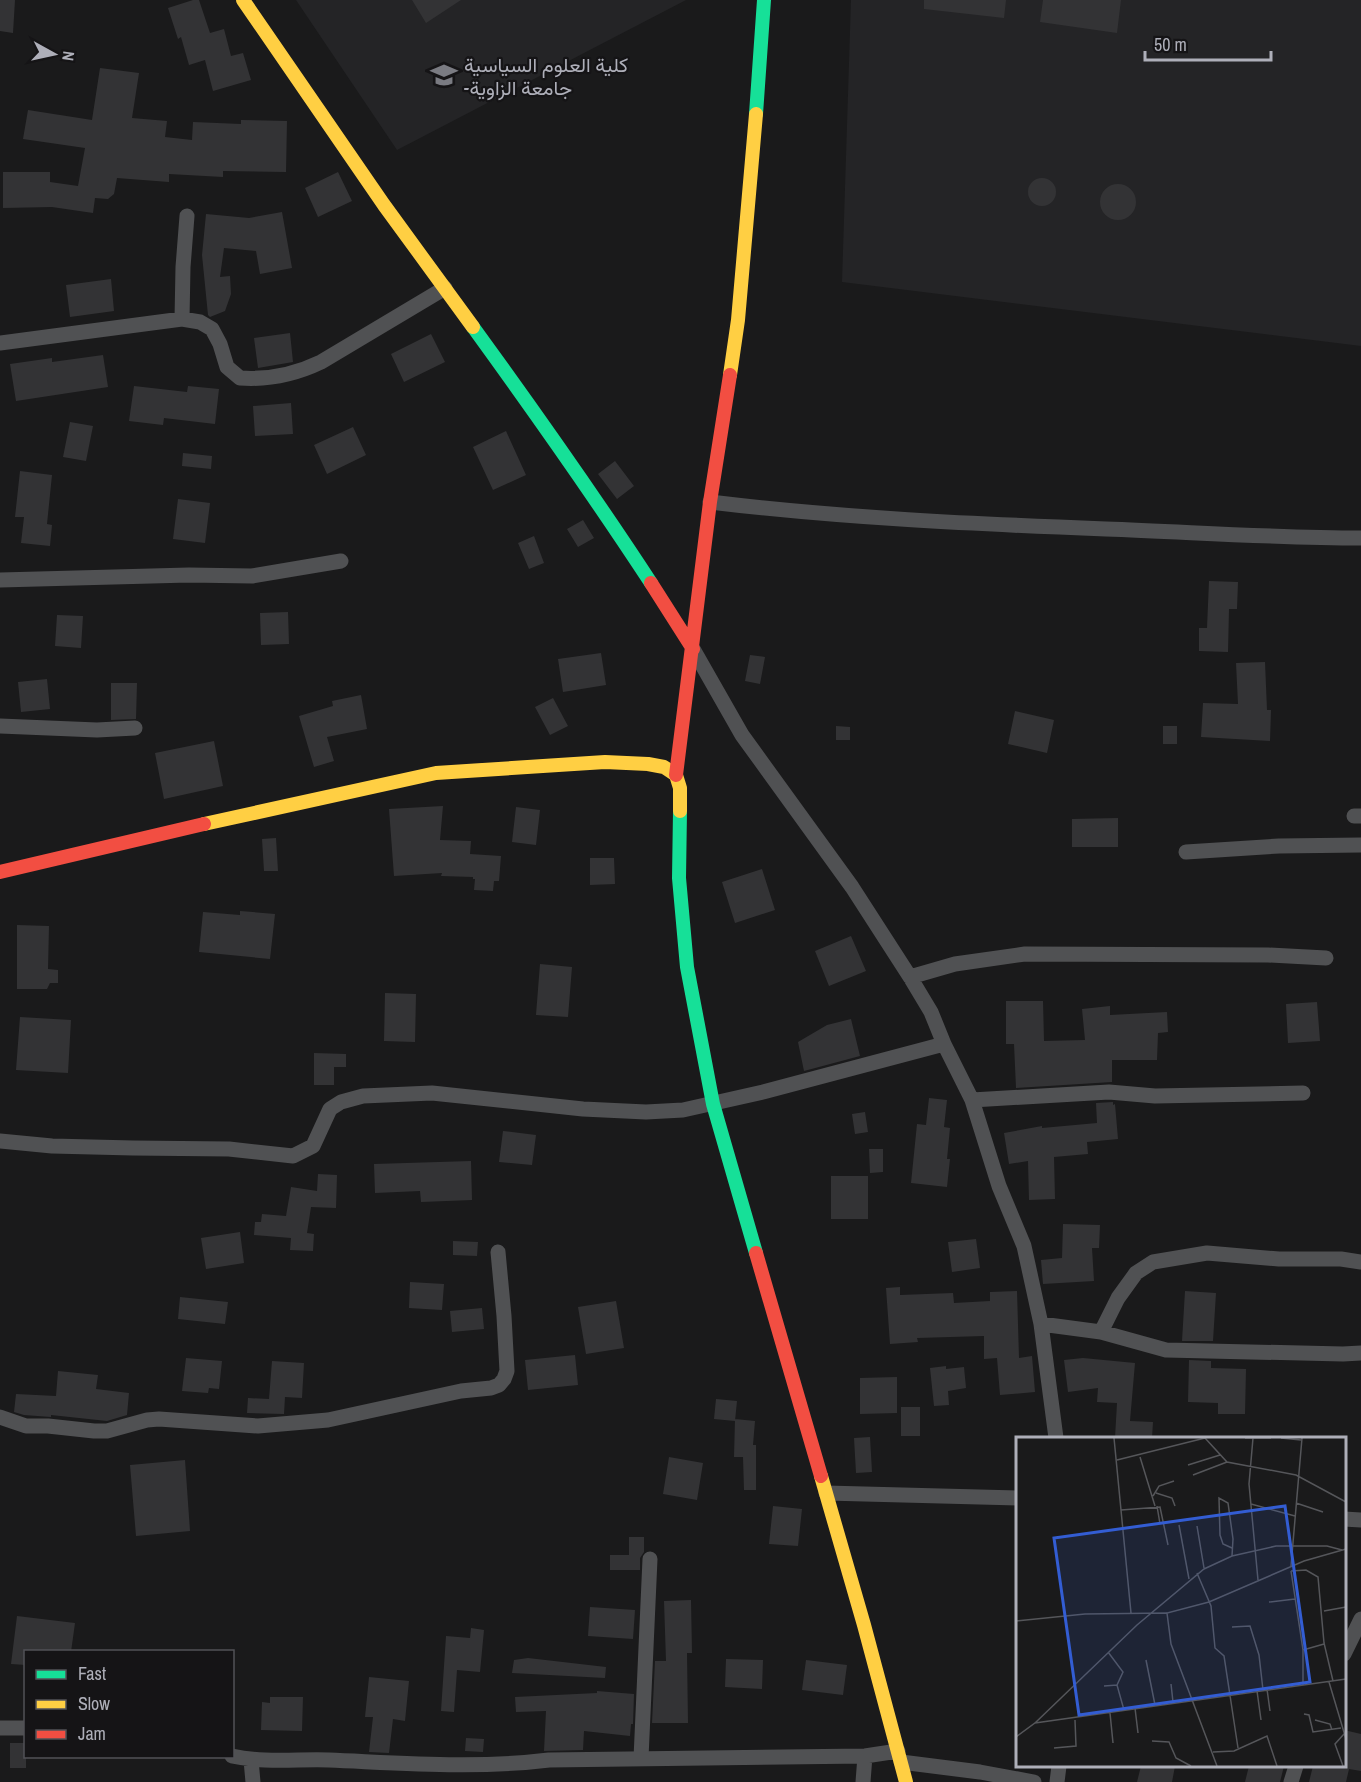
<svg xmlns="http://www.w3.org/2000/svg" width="1361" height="1782" font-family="'Archivo Narrow',Vazirmatn,sans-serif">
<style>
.built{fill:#242426}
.building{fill:#333335}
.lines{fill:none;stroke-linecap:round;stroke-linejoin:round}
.street{stroke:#505153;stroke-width:15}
.fast{stroke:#16e098;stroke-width:14}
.slow{stroke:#ffcf43;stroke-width:14}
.jam{stroke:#f24e42;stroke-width:14}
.labels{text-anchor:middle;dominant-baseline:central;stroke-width:4.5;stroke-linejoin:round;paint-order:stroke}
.poi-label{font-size:20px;fill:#aeafb9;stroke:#151416;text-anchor:start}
.inset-road{fill:none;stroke:#55565a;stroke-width:1.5}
.view{fill:#335dd3;fill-opacity:0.15;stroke:#335dd3;stroke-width:3}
.inset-edge{fill:none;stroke:#aeafb9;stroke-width:3}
</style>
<rect width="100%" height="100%" fill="#1a1a1b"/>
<!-- built -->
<path class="built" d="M 296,0 L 686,0 L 397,150 Z
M 851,0 L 1361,0 L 1361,346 L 842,282 Z"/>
<!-- building -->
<path class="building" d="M 0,0 L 15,0 L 13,33 L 0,31 Z
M 193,0 L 199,0 L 210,33 L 224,29 L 231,56 L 243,53 L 251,80 L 213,91 L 205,60 L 189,65 L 181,37 L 178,39 L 168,8 Z
M 412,0 L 461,0 L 426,23 Z
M 924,0 L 1006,0 L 1004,18 L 924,9 Z
M 1043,0 L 1121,0 L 1117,33 L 1040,22 Z
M 100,68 L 139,73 L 132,118 L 167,121 L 165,137 L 192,140 L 193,122 L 241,124 L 241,120 L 287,121 L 286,172 L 223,171 L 223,177 L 169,174 L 169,182 L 117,178 L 114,194 L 108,199 L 95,198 L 93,213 L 52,207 L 3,208 L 3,172 L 50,172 L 50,182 L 78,186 L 85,148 L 23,139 L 28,110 L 92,120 Z
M 338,172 L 352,201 L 318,217 L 305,188 Z
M1028 192a14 14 0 1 1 28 0a14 14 0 1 1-28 0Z
M1100 202a18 18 0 1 1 36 0a18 18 0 1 1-36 0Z
M 282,212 L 292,268 L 260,274 L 256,251 L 224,248 L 220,277 L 230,276 L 231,294 L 225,311 L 210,317 L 208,315 L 202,255 L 206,214 L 249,218 Z
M 111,279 L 114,311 L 70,317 L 66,285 Z
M 290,333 L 293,362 L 258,368 L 254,338 Z
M 431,334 L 445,362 L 404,382 L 391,354 Z
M 103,355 L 108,387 L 16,401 L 10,364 L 52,358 L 52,362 Z
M 134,386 L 187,392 L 188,386 L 219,389 L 215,424 L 164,418 L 163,425 L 129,421 Z
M 291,403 L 293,434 L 255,436 L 253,406 Z
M 70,422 L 93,426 L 86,461 L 63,457 Z
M 353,427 L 366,455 L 327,474 L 314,445 Z
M 506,431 L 526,475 L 493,490 L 473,447 Z
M 183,453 L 212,456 L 211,469 L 182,466 Z
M 615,461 L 634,486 L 617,499 L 598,474 Z
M 20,471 L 52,475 L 47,524 L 52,525 L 50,546 L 21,543 L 24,517 L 15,517 Z
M 178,499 L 210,503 L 205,543 L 173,539 Z
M 583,520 L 594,538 L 578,547 L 567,529 Z
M 534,536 L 544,563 L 529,569 L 518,543 Z
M 1209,581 L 1238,582 L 1237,609 L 1229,609 L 1228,652 L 1199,651 L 1199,628 L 1207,628 Z
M 288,612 L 289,644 L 261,645 L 260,613 Z
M 57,615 L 83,616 L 81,648 L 55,646 Z
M 601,653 L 606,685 L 563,692 L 558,659 Z
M 750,655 L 765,657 L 760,684 L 745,681 Z
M 1265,662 L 1267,710 L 1271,710 L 1270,741 L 1201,737 L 1203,703 L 1238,704 L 1236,663 Z
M 47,679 L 50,709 L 21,712 L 18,682 Z
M 111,683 L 137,683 L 136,719 L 111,720 Z
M 361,695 L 367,729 L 327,737 L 334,761 L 314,767 L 299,716 L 333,706 L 332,701 Z
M 553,698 L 568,726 L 550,735 L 535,707 Z
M 1015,711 L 1054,720 L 1047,753 L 1008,744 Z
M 836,726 L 850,727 L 850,740 L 836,740 Z
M 1163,726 L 1177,726 L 1177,744 L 1163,744 Z
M 214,741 L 223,786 L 164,799 L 155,753 Z
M 443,806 L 440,840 L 471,841 L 470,854 L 501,856 L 499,881 L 494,881 L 493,891 L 474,890 L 475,879 L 473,879 L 473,877 L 441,876 L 442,873 L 394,876 L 389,809 Z
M 516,807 L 540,810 L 536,845 L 512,842 Z
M 1118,818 L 1118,847 L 1072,847 L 1072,819 Z
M 276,838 L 278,871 L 264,871 L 262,839 Z
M 590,858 L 614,858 L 615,884 L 590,885 Z
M 762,869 L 775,910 L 735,923 L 722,882 Z
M 240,911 L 275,914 L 270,959 L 199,952 L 203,912 L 240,915 Z
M 17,925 L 49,926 L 48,969 L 58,970 L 58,983 L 50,983 L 47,989 L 17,989 Z
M 851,936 L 866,971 L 829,986 L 815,951 Z
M 540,964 L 572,967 L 568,1017 L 536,1015 Z
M 385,993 L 416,994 L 415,1042 L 384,1041 Z
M 1006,1001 L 1043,1001 L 1044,1041 L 1085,1040 L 1082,1009 L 1110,1006 L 1110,1015 L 1167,1012 L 1168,1032 L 1158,1033 L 1157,1060 L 1112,1060 L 1112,1082 L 1016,1088 L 1014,1044 L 1006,1044 Z
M 1317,1002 L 1320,1041 L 1288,1043 L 1286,1004 Z
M 20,1017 L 71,1020 L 68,1073 L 16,1070 Z
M 851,1019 L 860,1056 L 804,1071 L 798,1042 L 827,1025 Z
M 314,1053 L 346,1054 L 346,1067 L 334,1067 L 334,1085 L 314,1085 Z
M 929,1098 L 947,1100 L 944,1127 L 950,1128 L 947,1159 L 950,1159 L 947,1187 L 911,1183 L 917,1124 L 926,1125 Z
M 1113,1102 L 1113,1105 L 1115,1104 L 1118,1139 L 1087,1142 L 1088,1154 L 1054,1157 L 1055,1199 L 1029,1200 L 1028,1161 L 1009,1164 L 1004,1133 L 1042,1126 L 1042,1128 L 1097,1123 L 1096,1103 Z
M 865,1112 L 868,1132 L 855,1134 L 852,1114 Z
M 503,1131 L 536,1135 L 532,1165 L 499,1162 Z
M 869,1149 L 883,1149 L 883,1172 L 870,1173 Z
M 471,1161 L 472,1200 L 421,1202 L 420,1191 L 375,1193 L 374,1164 Z
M 318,1174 L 337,1175 L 336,1208 L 311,1207 L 307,1233 L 314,1234 L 313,1251 L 290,1250 L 291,1238 L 254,1235 L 255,1222 L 261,1222 L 262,1214 L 286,1216 L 291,1187 L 317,1191 Z
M 831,1176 L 868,1176 L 868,1219 L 831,1219 Z
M 1063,1224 L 1100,1225 L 1099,1248 L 1092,1248 L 1094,1281 L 1043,1284 L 1041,1260 L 1062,1258 Z
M 240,1232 L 244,1263 L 206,1269 L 201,1238 Z
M 976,1239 L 980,1268 L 952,1272 L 948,1242 Z
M 453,1241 L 478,1242 L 477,1256 L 453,1255 Z
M 410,1282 L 444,1284 L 442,1310 L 409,1308 Z
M 900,1287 L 900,1295 L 953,1293 L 954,1303 L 990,1301 L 990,1292 L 1017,1291 L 1019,1358 L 1032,1356 L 1035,1392 L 1000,1395 L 997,1358 L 984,1359 L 984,1336 L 917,1338 L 918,1342 L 890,1344 L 886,1288 Z
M 1185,1291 L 1216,1293 L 1213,1341 L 1182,1341 Z
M 180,1297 L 228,1302 L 225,1324 L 178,1319 Z
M 616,1301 L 624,1348 L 586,1354 L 578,1307 Z
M 482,1308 L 484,1329 L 452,1332 L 450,1311 Z
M 575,1355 L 578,1385 L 528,1390 L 525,1360 Z
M 186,1358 L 222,1361 L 219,1389 L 209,1388 L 208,1393 L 182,1391 Z
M 1083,1358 L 1135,1363 L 1130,1421 L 1153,1422 L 1152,1438 L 1115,1438 L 1117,1403 L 1097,1402 L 1098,1388 L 1068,1392 L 1064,1360 Z
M 1189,1360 L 1211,1361 L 1211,1368 L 1246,1369 L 1245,1414 L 1218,1414 L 1218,1403 L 1188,1402 Z
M 272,1361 L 304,1363 L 302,1398 L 285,1397 L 284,1414 L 247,1413 L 248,1398 L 269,1399 Z
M 946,1366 L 946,1369 L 964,1367 L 966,1388 L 948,1391 L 949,1405 L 934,1406 L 930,1368 Z
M 58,1371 L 98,1375 L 96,1389 L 129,1393 L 127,1415 L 107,1421 L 51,1415 L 51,1417 L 24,1415 L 14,1412 L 16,1394 L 56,1396 Z
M 897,1377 L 897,1413 L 860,1414 L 860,1378 Z
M 716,1399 L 737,1401 L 735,1421 L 714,1419 Z
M 901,1407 L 920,1407 L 920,1436 L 901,1436 Z
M 735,1419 L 755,1421 L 753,1445 L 756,1445 L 756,1490 L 744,1490 L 743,1457 L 734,1457 Z
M 870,1437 L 872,1472 L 856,1473 L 854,1438 Z
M 669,1457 L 703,1463 L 697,1500 L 663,1494 Z
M 185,1460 L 190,1531 L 136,1536 L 130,1465 Z
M 773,1506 L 802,1509 L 798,1546 L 769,1544 Z
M 629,1537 L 644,1537 L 644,1552 L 640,1558 L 640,1570 L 610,1570 L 610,1555 L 629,1555 Z
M 691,1600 L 692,1653 L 687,1653 L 688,1723 L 652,1723 L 655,1661 L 666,1661 L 664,1601 Z
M 590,1607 L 635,1610 L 633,1639 L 588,1636 Z
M 17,1616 L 75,1623 L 71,1652 L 26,1652 L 26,1665 L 11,1664 Z
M 471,1628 L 484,1630 L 480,1672 L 457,1670 L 454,1712 L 441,1711 L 446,1636 L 470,1638 Z
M 528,1658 L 606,1667 L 605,1678 L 512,1673 L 514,1660 Z
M 726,1659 L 763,1660 L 762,1689 L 725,1687 Z
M 806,1660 L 847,1665 L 843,1695 L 802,1690 Z
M 369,1677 L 409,1681 L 405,1721 L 393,1719 L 389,1753 L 369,1752 L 373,1717 L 365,1717 Z
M 597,1691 L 634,1694 L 633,1724 L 631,1724 L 630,1736 L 584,1731 L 583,1750 L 544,1751 L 546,1711 L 516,1712 L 515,1697 L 597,1693 Z
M 270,1697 L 303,1697 L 302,1731 L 261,1730 L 262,1702 L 270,1703 Z
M 1344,1730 L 1361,1734 L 1361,1771 L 1349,1769 L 1346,1782 L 1309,1782 L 1313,1766 L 1344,1766 Z
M 466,1738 L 484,1739 L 483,1752 L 465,1751 Z
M 10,1743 L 26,1743 L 26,1768 L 10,1768 Z
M 1141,1766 L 1175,1766 L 1172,1782 L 1137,1782 Z
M 1249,1766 L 1284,1766 L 1280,1782 L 1245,1782 Z"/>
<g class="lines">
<!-- street -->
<path class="street" d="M 182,319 L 200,322 L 212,329 L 220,344 L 227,367 L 240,378 C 268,380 296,374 321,362 L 445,288
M 0,343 L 182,319 L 183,267 L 187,216
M 710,502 C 842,518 974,524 1106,529 C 1191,532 1276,538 1361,538
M 0,580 L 189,575 L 252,576 L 341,561
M 693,649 L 742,735 L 852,887 L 910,977 L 931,1012 L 944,1044 L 972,1100 L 999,1186 L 1024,1246 L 1041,1324 L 1056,1438
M 0,726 L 97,730 L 135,728
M 1354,816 L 1361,816
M 1186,852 L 1279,846 L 1361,845
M 910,977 L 955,964 L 1025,954 L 1268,955 L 1326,958
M 972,1100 L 1109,1092 L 1155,1096 L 1303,1093
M 0,1141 L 52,1146 L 133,1148 L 229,1149 L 293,1156 L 313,1146 L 330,1109 L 341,1102 L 363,1096 L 432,1093 L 583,1109 L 646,1112 L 683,1110 L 763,1092 L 944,1044
M 1041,1324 L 1101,1332 L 1166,1350 L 1343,1354 L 1361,1353
M 1101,1332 L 1118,1298 L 1136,1273 L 1153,1262 L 1207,1253 L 1279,1259 L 1341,1259 L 1361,1262
M 0,1417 L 26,1426 L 48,1426 L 94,1431 L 107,1431 L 147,1420 L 159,1419 L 258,1426 L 328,1420 L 461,1391 L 491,1388 L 499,1385 L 504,1379 L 507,1371 L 504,1316 L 498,1252
M 826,1493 L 1018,1498
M 1344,1519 L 1361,1520
M 1344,1654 L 1361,1619
M 0,1728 L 26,1728
M 232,1756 C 264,1763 296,1759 329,1760 C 402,1763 476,1769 549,1760 L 865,1756 L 898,1751
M 641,1758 L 650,1559
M 251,1760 L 253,1782
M 901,1762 L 980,1772 L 1034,1782
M 863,1782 L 865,1756
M 1057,1782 L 1059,1766
M 1291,1782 L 1296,1766"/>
<!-- fast -->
<path class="fast" d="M 756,114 L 764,0
M 473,327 C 534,411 594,496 651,583
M 680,811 L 679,878 L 687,967 L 713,1104 L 756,1253"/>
<!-- slow -->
<path class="slow" d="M 243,0 L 384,205 L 473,327
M 730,375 L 738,320 L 756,114
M 204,824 L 436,773 L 605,762 L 648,764 L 664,767 L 676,775 L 680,788 L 680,811
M 821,1476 L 864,1625 L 906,1782"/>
<!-- jam -->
<path class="jam" d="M 651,583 L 693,649
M 676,775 L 710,502 L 730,375
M 0,872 L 204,824
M 756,1253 L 821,1476"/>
</g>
<!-- icons -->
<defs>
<symbol id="university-bare" viewBox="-9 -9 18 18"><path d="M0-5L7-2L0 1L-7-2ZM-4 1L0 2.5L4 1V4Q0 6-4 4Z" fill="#7a7b82" stroke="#151416" stroke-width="2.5" paint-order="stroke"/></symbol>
</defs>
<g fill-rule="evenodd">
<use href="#university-bare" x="425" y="56" width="38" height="38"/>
</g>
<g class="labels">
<!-- poi labels -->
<g class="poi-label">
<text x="464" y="64">كلية العلوم السياسية<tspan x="464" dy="23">-جامعة الزاوية</tspan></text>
</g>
</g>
<!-- overview -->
<g transform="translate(1016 1437)">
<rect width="330" height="330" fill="#1a1a1b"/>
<path class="inset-road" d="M 98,1 L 115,176M 189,1 L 211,25 L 280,38 L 330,65M 229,1 L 255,1M 237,1 L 233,47 L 242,143M 265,1 L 285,3M 124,20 L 139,69M 101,23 L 189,1M 172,28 L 204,18M 177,38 L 211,25M 140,56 L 156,61 L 159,69M 137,59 L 143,49 L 158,44M 280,66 L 307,75M 235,67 L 279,79M 141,69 L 144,87M 105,73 L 144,70 L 152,108M 163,88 L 173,142M 181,89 L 188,131M 216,111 L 207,107 L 204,98 L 203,61 L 212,66 L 217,102 L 216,119M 275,129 L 286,1M 275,134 L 290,133 L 302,140 L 308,206 L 317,244M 275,134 L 287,213 L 287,248M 181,136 L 195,169 L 199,211 L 208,219 L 222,311M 253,165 L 279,162M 308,174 L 330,170M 0,184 L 69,177 L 151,176M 216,190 L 234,189 L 243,218 L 247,253M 287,213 L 308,207M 92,215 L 107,235 L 101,248M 130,223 L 139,268M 313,245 L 330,302M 155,247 L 157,265M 88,249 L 101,248 L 108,273M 251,252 L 254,274M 241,254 L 245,283M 119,271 L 122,296M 94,276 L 97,306M 288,277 L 293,278 L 297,295 L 325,291M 299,283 L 314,287 L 316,293M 19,286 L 121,188 L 188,132 L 216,119 L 260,109 L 311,109 L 326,113M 0,300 L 19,286 L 330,242M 136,304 L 153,305 L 160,321 L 175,329M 38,311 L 60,309 L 59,283M 197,315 L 218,314 L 251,299 L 261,329M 201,329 L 155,207 L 151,176 L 193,165 L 288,124 L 330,112M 327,329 L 319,307 L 328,297"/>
<path class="view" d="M 269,69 L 294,245 L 63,278 L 38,101 Z"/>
<rect width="330" height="330" class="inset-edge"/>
</g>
<!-- legend -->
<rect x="24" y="1650" width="210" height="108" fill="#151416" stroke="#525257" stroke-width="1.5"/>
<rect x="36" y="1670" width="30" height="9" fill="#16e098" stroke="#525257" stroke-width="1.5"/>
<text x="78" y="1680" font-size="18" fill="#aeafb9">Fast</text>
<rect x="36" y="1700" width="30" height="9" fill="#ffcf43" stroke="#525257" stroke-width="1.5"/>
<text x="78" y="1710" font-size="18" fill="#aeafb9">Slow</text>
<rect x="36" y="1730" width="30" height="9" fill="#f24e42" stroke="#525257" stroke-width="1.5"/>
<text x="78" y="1740" font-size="18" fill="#aeafb9">Jam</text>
<!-- north arrow -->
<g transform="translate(54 54) rotate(98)" stroke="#151416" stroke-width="4.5" paint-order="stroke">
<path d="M0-4.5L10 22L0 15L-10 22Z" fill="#aeafb9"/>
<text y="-9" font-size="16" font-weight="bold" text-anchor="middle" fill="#aeafb9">N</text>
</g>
<!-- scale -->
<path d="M1145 51v9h126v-9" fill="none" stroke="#aeafb9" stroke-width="3"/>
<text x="1154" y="51" font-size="18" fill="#aeafb9" stroke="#151416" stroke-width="4.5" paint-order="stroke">50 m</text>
</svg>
